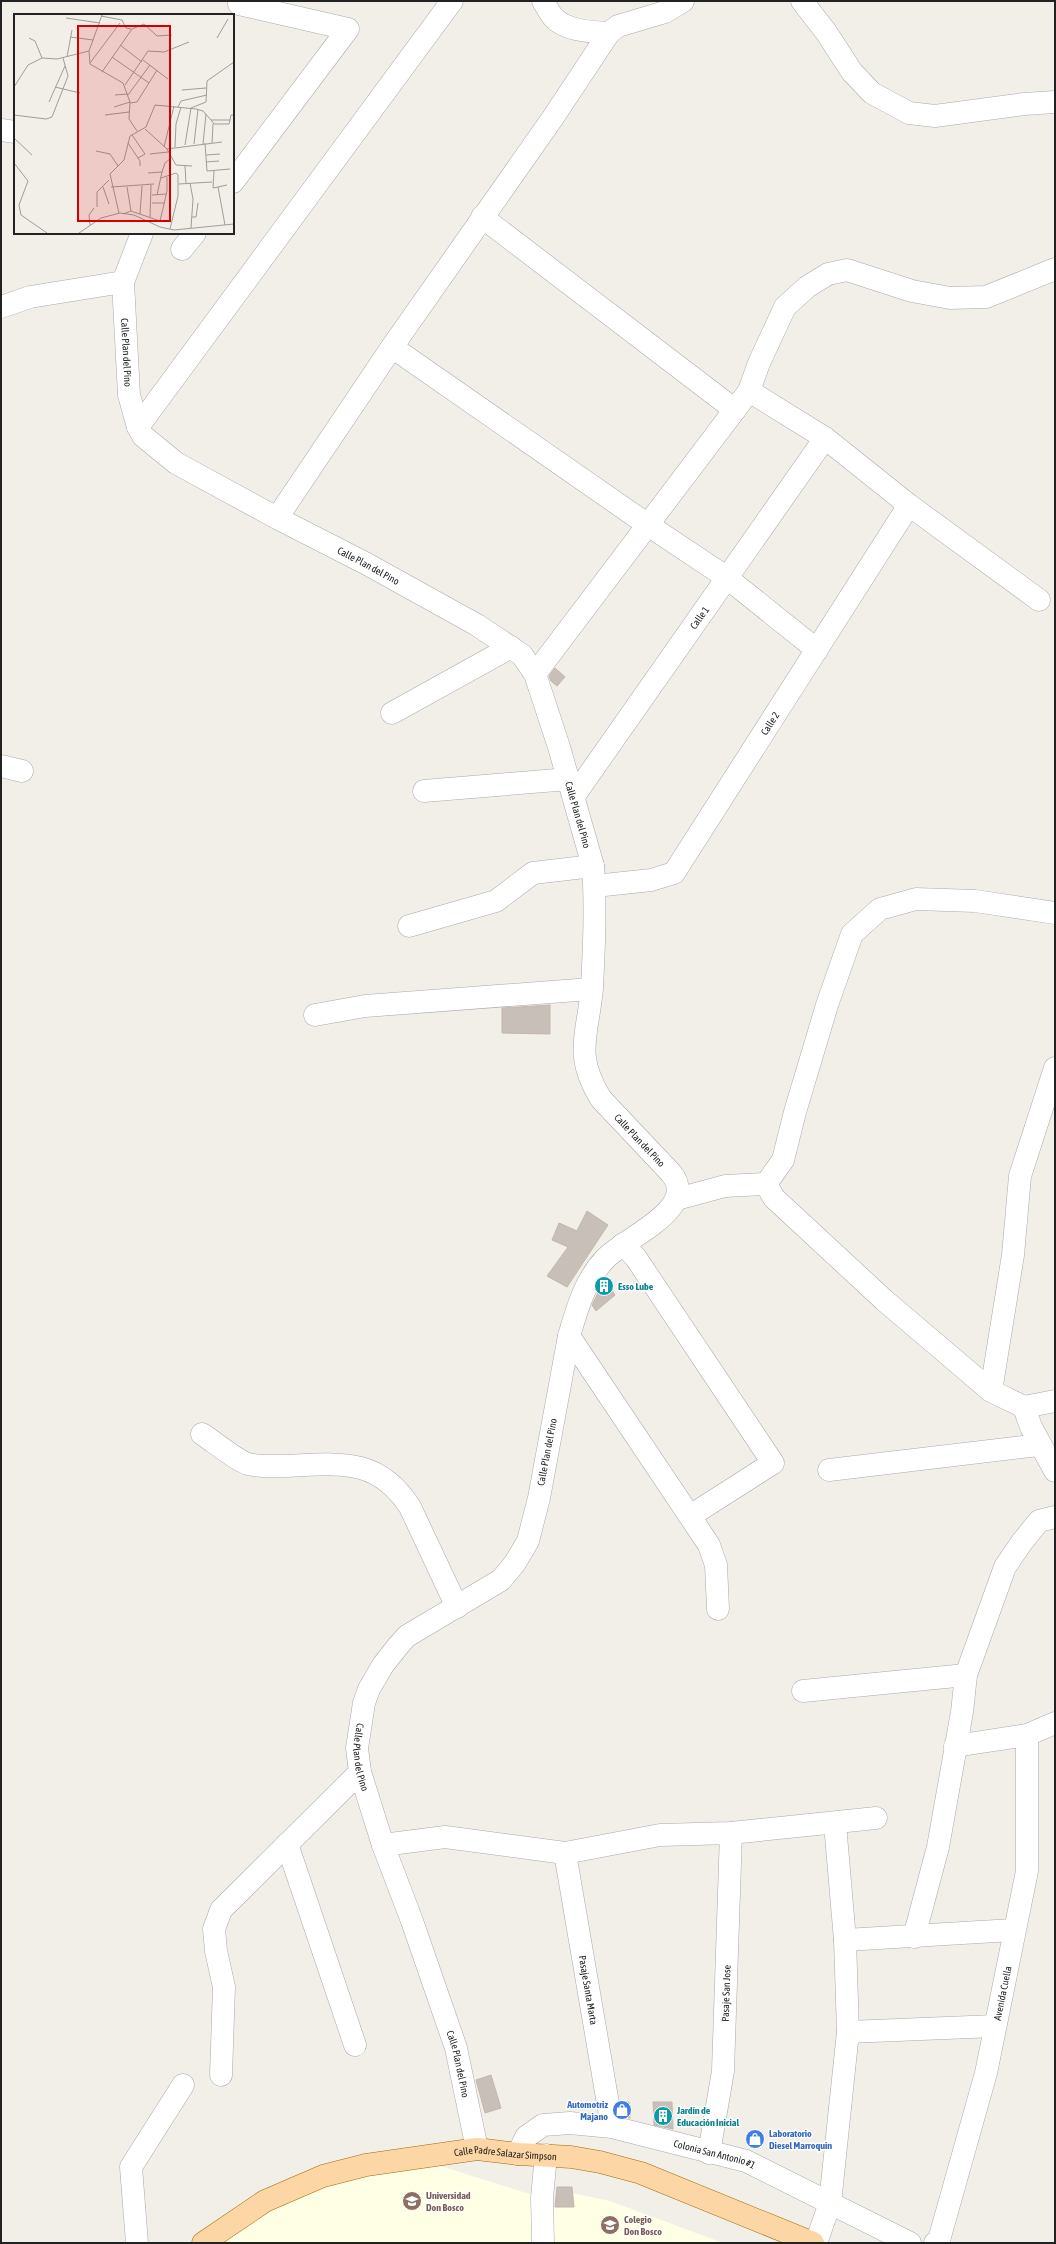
<svg xmlns="http://www.w3.org/2000/svg" width="1056" height="2244" font-family="'Asap Condensed',sans-serif">
<style>
.education{fill:#ffffe5}
.building{fill:#c7bfb8;stroke:#c4b6ab}
.lines{fill:none;stroke-linecap:round;stroke-linejoin:round}
.minor-casing{stroke:#a9a9a9;stroke-width:23}
.major-casing{stroke:#a06b00;stroke-width:23}
.minor{stroke:#fff;stroke-width:22}
.major{stroke:#fcd6a4;stroke-width:22}
.labels{text-anchor:middle;dominant-baseline:central;stroke-width:3;stroke-linejoin:round;paint-order:stroke}
.street-label{font-size:10px;fill:#222;stroke:#fff}
.culture-label{font-size:10px;font-weight:bold;fill:#0d838f;stroke:#fff;text-anchor:start}
.shop-label{font-size:10px;font-weight:bold;fill:#366cbe;stroke:#fff;text-anchor:end}
.education-label{font-size:10px;font-weight:bold;fill:#785e54;stroke:#fff;text-anchor:start}
.inset-road{fill:none;stroke:#9f9d99;stroke-width:1}
.view{fill:#d40000;fill-opacity:0.15;stroke:#d40000;stroke-width:2}
.inset-edge{fill:none;stroke:#222;stroke-width:2}
</style>
<rect width="100%" height="100%" fill="#f2efe9"/>
<!-- education -->
<path class="education" d="M 425,2161 L 542,2198 L 551,2207 L 574,2207 L 572,2193 L 610,2201 L 723,2243 L 218,2243 L 274,2203 L 352,2175 Z"/>
<!-- building -->
<path class="building" d="M 555,668 L 565,677 L 557,686 L 551,681 L 549,676 Z
M 550,1005 L 550,1034 L 502,1033 L 502,1008 Z
M 587,1211 L 608,1225 L 567,1287 L 547,1276 L 568,1247 L 552,1240 L 559,1223 L 577,1231 Z
M 605,1279 L 615,1295 L 596,1311 L 592,1305 Z
M 491,2075 L 501,2108 L 485,2113 L 476,2080 Z
M 620,2102 L 629,2102 L 630,2118 L 623,2117 Z
M 653,2102 L 672,2102 L 673,2129 L 654,2125 Z
M 557,2187 L 572,2187 L 574,2207 L 555,2207 Z"/>
<g class="lines">
<defs>
<g id="minor">
<path d="M 543,1 C 546,6 549,12 553,17 C 565,31 592,32 609,33"/>
<path d="M 802,1 L 826,32 L 852,72 L 872,93 L 909,113 L 935,116 L 1024,104 L 1055,102"/>
<path d="M 1,130 L 15,132"/>
<path d="M 233,182 L 348,29 L 239,4"/>
<path d="M 482,217 L 735,410"/>
<path id="s1" d="M 142,233 L 123,282 L 129,395 L 138,427 L 143,436 L 176,463 L 277,518 L 365,563 L 477,625 L 522,655 L 535,674 L 559,747 L 593,866 C 596,906 594,948 592,988 C 588,1035 573,1054 601,1099 L 671,1173 C 700,1209 627,1236 605,1259 C 585,1280 577,1309 569,1336 L 539,1498 L 528,1541 L 515,1563 L 501,1580 L 407,1636 L 398,1646 L 383,1665 L 369,1689 L 364,1703 L 357,1748 L 360,1772 L 383,1845 L 412,1921 L 456,2048 L 477,2149"/>
<path d="M 182,249 L 195,233"/>
<path d="M 1,307 L 30,297 L 123,282"/>
<path d="M 392,347 L 648,525 L 726,577 L 817,650"/>
<path d="M 749,391 L 825,438 L 909,505 L 1039,600"/>
<path d="M 138,427 L 452,1"/>
<path d="M 277,518 L 392,347 L 552,119 L 609,33 L 618,26 L 665,12 L 683,1"/>
<path d="M 535,674 L 749,391 L 759,363 L 785,307 L 807,287 L 828,274 L 847,270 L 912,291 L 950,298 L 986,297 L 1055,269"/>
<path d="M 392,713 L 511,647"/>
<path d="M 1,766 L 22,771"/>
<path d="M 424,791 L 569,779"/>
<path id="s2" d="M 574,796 L 825,438"/>
<path id="s3" d="M 595,886 L 651,880 L 674,873 L 909,505"/>
<path d="M 409,926 L 496,901 L 533,873 L 593,866"/>
<path d="M 315,1015 L 365,1006 L 591,989"/>
<path d="M 766,1184 L 774,1198 L 884,1300 L 991,1391 L 1024,1407 L 1031,1427 L 1055,1471"/>
<path d="M 677,1199 L 725,1186 L 766,1184 L 783,1160 L 795,1112 L 827,1005 L 852,934 L 880,909 L 916,899 L 975,901 L 1055,913"/>
<path d="M 623,1244 L 636,1258 L 773,1463 L 690,1516"/>
<path d="M 569,1336 L 709,1545 L 716,1565 L 718,1609"/>
<path d="M 991,1391 L 1013,1255 L 1020,1176 L 1055,1068"/>
<path d="M 1024,1407 L 1055,1401"/>
<path d="M 202,1434 C 213,1441 237,1461 248,1464 C 260,1467 273,1466 285,1466 C 338,1464 377,1456 410,1507 L 457,1607"/>
<path d="M 829,1470 L 1039,1445"/>
<path d="M 803,1691 L 966,1675"/>
<path d="M 955,1746 L 1027,1735 L 1055,1723"/>
<path d="M 287,1844 L 355,2045"/>
<path d="M 383,1845 L 445,1837 L 565,1853 L 660,1835 L 731,1833 L 876,1818"/>
<path id="s4" d="M 565,1853 L 612,2127"/>
<path d="M 914,1937 L 938,1847 L 962,1712 L 966,1675 L 1005,1567 L 1022,1542 L 1039,1521 L 1055,1517"/>
<path d="M 845,1940 L 1013,1930"/>
<path d="M 848,2032 L 995,2026"/>
<path d="M 221,2075 L 224,1987 L 216,1951 L 214,1929 L 221,1910 L 360,1772"/>
<path id="s5" d="M 709,2153 L 723,2071 L 731,1833"/>
<path id="s6" d="M 518,2154 L 526,2137 L 543,2125 L 570,2123 L 612,2127 L 746,2161 L 910,2243"/>
<path d="M 137,2243 L 131,2167 L 183,2085"/>
<path d="M 543,2243 L 542,2198 L 546,2155"/>
<path d="M 816,2243 L 830,2203 L 848,2032 L 845,1940 L 835,1824"/>
<path id="s7" d="M 935,2243 L 939,2240 L 986,2073 L 1027,1871 L 1027,1735"/>
</g>
<g id="major">
<path id="s8" d="M 203,2243 L 265,2201 L 323,2176 L 366,2165 L 477,2149 L 518,2154 L 571,2157 L 600,2162 L 641,2173 L 813,2243"/>
</g>
</defs>
<!-- minor casing -->
<use href="#minor" class="minor-casing"/>
<!-- major casing -->
<use href="#major" class="major-casing"/>
<!-- minor -->
<use href="#minor" class="minor"/>
<!-- major -->
<use href="#major" class="major"/>
</g>
<!-- icons -->
<defs>
<symbol id="building-disc" viewBox="-11 -11 22 22"><circle r="9.5" fill="#0f9aa8" stroke="#fff"/><path d="M-4-6H4V6H1V3H-1V6H-4ZM-2.5-4.3h1.7v1.8h-1.7ZM.8-4.3h1.7v1.8H.8ZM-2.5-1h1.7V.8h-1.7ZM.8-1h1.7V.8H.8Z" fill="#fff"/></symbol>
<symbol id="shop-disc" viewBox="-11 -11 22 22"><circle r="9.5" fill="#3f7fe0" stroke="#fff"/><path d="M-5-2.5h2.3a2.7 3.5 0 0 1 5.4 0H5L5.5 6h-11ZM-1.5-2.5h3a1.5 2.3 0 0 0-3 0Z" fill="#fff"/></symbol>
<symbol id="university-disc" viewBox="-11 -11 22 22"><circle r="9.5" fill="#8d6e63" stroke="#fff"/><path d="M0-5L7-2L0 1L-7-2ZM-4 1L0 2.5L4 1V4Q0 6-4 4Z" fill="#fff"/></symbol>
<symbol id="school-disc" viewBox="-11 -11 22 22"><circle r="9.5" fill="#8d6e63" stroke="#fff"/><path d="M0-5L7-2L0 1L-7-2ZM-4 1L0 2.5L4 1V4Q0 6-4 4Z" fill="#fff"/></symbol>
</defs>
<g fill-rule="evenodd">
<use href="#building-disc" x="593" y="1275" width="22" height="22"/>
<use href="#shop-disc" x="611" y="2099" width="22" height="22"/>
<use href="#building-disc" x="652" y="2105" width="22" height="22"/>
<use href="#shop-disc" x="744" y="2128" width="22" height="22"/>
<use href="#university-disc" x="401" y="2190" width="22" height="22"/>
<use href="#school-disc" x="599" y="2214" width="22" height="22"/>
</g>
<g class="labels">
<!-- street labels -->
<g class="street-label">
<text stroke="none"><textPath href="#s1" startOffset="123">Calle Plan del Pino</textPath></text>
<text stroke="none"><textPath href="#s1" startOffset="470">Calle Plan del Pino</textPath></text>
<text stroke="none"><textPath href="#s2" startOffset="218">Calle 1</textPath></text>
<text stroke="none"><textPath href="#s3" startOffset="258">Calle 2</textPath></text>
<text stroke="none"><textPath href="#s1" startOffset="818">Calle Plan del Pino</textPath></text>
<text stroke="none"><textPath href="#s1" startOffset="1165">Calle Plan del Pino</textPath></text>
<text transform="translate(547 1452) rotate(-79)">Calle Plan del Pino</text>
<text stroke="none"><textPath href="#s1" startOffset="1919">Calle Plan del Pino</textPath></text>
<text stroke="none"><textPath href="#s4" startOffset="139">Pasaje Santa Marta</textPath></text>
<text stroke="none"><textPath href="#s7" startOffset="260">Avenida Cuella</textPath></text>
<text stroke="none"><textPath href="#s5" startOffset="161">Pasaje San Jose</textPath></text>
<text stroke="none"><textPath href="#s1" startOffset="2242">Calle Plan del Pino</textPath></text>
<text stroke="none"><textPath href="#s8" startOffset="323">Calle Padre Salazar Simpson</textPath></text>
<text stroke="none"><textPath href="#s6" startOffset="215">Colonia San Antonio #1</textPath></text>
</g>
<!-- culture labels -->
<g class="culture-label">
<text x="618" y="1286">Esso Lube</text>
<text x="677" y="2110">Jardín de<tspan x="677" dy="12">Educación Inicial</tspan></text>
</g>
<!-- shop labels -->
<g class="shop-label">
<text x="608" y="2104">Automotriz<tspan x="608" dy="12">Majano</tspan></text>
<text x="769" y="2133" text-anchor="start">Laboratorio<tspan x="769" dy="12">Diesel Marroquin</tspan></text>
</g>
<!-- education labels -->
<g class="education-label">
<text x="426" y="2195">Universidad<tspan x="426" dy="12">Don Bosco</tspan></text>
<text x="624" y="2219">Colegio<tspan x="624" dy="12">Don Bosco</tspan></text>
</g>
</g>
<!-- overview -->
<g transform="translate(14 14)">
<rect width="220" height="220" fill="#f2efe9"/>
<path class="inset-road" d="M 88,1 L 75,37 L 76,50 L 109,69 L 116,88 L 115,105 L 123,117M 87,2 L 108,6 L 112,14 L 117,15M 52,4 L 86,9M 56,23 L 79,26M 15,24 L 21,27 L 28,44 L 43,45 L 75,37M 203,24 L 214,5M 106,31 L 128,48M 53,43 L 58,16M 98,43 L 135,69M 129,46 L 154,65M 76,49 L 106,9M 88,58 L 118,15 L 130,10 L 143,22 L 158,21M 111,71 L 134,37 L 150,38 L 175,28M 0,73 L 14,51 L 28,44M 41,73 L 66,79M 168,76 L 192,74M 101,81 L 114,80M 114,81 L 136,51M 35,88 L 51,52M 116,89 L 123,88 L 143,56M 100,93 L 116,88M 164,93 L 167,87 L 193,81M 0,101 L 32,105 L 38,103 L 54,62 L 49,44M 91,101 L 115,98M 197,106 L 200,110 L 215,110 L 216,106M 131,115 L 153,135 L 162,151 L 178,152M 118,121 L 131,140 L 124,144M 0,124 L 18,141M 114,129 L 126,147 L 126,152M 191,129 L 193,157 L 216,155M 198,129 L 199,110M 180,130 L 184,95M 189,130 L 192,100M 171,131 L 177,94 L 192,88 L 193,67 L 220,48M 150,133 L 160,92M 161,133 L 162,110 L 167,93M 153,135 L 208,128M 82,137 L 96,140 L 104,152M 136,140 L 154,138M 192,141 L 206,140M 192,148 L 205,147M 0,149 L 14,167 L 5,191 L 7,201 L 33,219M 171,152 L 172,169M 200,157 L 199,174 L 213,171M 134,159 L 148,158M 147,164 L 162,159 L 164,161 L 164,182 L 156,215M 176,169 L 179,185 L 177,214M 165,170 L 198,168M 89,173 L 95,190M 97,173 L 140,170M 113,173 L 117,197M 204,173 L 211,211M 138,181 L 152,180M 143,181 L 148,158 L 151,149 L 157,144M 138,189 L 151,189M 83,193 L 83,178 L 95,166M 105,199 L 96,160 L 110,146 L 116,122 L 132,113 L 141,91 L 182,95 L 189,97 L 197,106 L 216,106 L 217,101 L 220,101M 109,200 L 117,197 L 146,207 L 153,177 L 153,163M 126,200 L 128,172M 178,203 L 182,203 L 184,189M 136,204 L 137,171M 76,211 L 75,201 L 80,194M 65,219 L 87,204 L 106,199 L 120,201 L 146,213 L 160,216 L 220,210"/>
<path class="view" d="M 64,12 L 156,12 L 156,207 L 64,207 Z"/>
<rect width="220" height="220" class="inset-edge"/>
</g>
<!-- border -->
<rect width="1056" height="2244" fill="none" stroke="#222222" stroke-width="4"/>
</svg>
